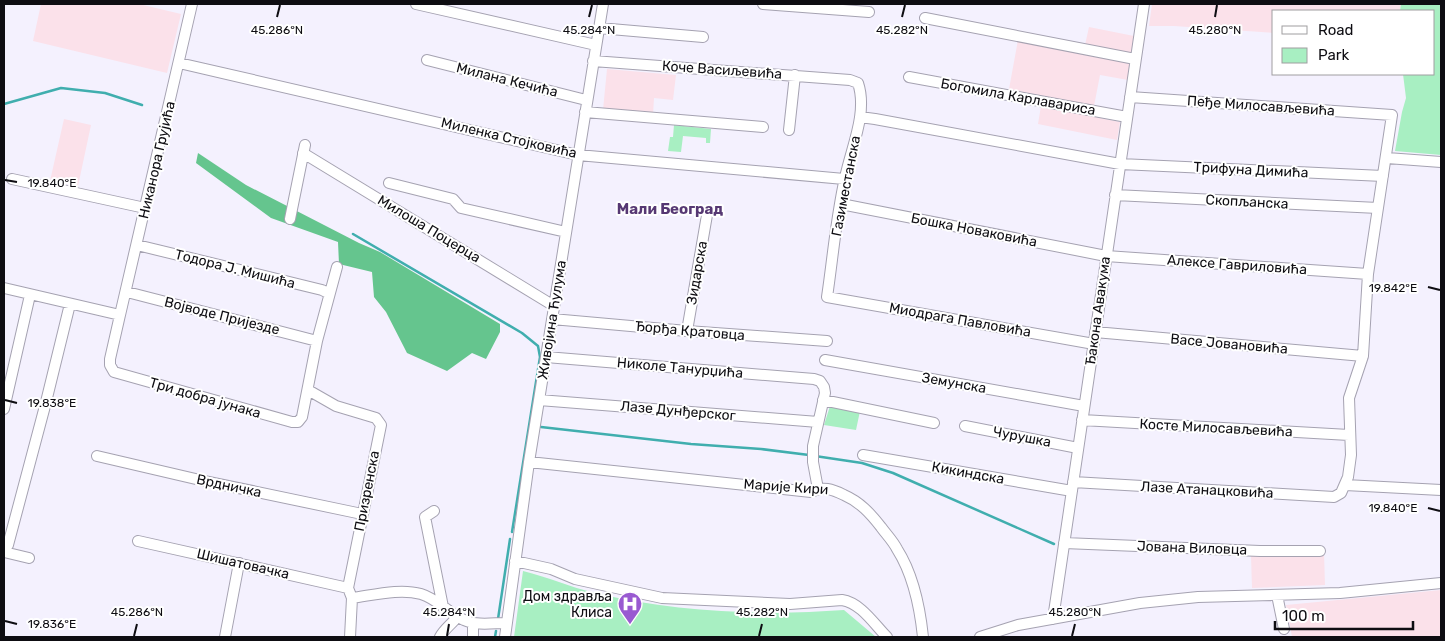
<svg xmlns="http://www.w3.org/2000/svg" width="1445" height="641" font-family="Rubik,sans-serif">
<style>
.commercial{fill:#fbe1ea}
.green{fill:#a8efc2}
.forest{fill:#65c58e}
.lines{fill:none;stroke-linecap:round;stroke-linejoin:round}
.stream{stroke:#40aeae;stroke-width:2.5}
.minor-casing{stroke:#a5a2b1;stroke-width:12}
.minor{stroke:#fff;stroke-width:10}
.ticks{fill:none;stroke:#0e0d12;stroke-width:2}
.labels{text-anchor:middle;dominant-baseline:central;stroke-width:4;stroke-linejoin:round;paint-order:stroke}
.street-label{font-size:14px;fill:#0e0d12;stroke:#fff}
.poi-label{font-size:14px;fill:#0e0d12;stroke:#fff;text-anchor:end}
.neighbourhood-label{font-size:15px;font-weight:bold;fill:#563873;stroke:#fff}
.ticks-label{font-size:12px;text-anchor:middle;fill:#0e0d12;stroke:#fff;stroke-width:4;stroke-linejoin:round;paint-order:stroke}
</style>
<rect width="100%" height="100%" fill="#f4f1fe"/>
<!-- commercial -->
<path class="commercial" d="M 41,4 L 139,4 L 181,14 L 167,73 L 33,41 Z
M 1152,4 L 1401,4 L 1400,11 L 1274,11 L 1274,33 L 1174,26 L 1149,26 Z
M 1089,27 L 1134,36 L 1131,54 L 1085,45 Z
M 1018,40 L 1129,62 L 1130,67 L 1128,80 L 1100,75 L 1094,106 L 1009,89 Z
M 607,69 L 676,75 L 673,100 L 654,98 L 653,115 L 603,110 Z
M 1041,106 L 1120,122 L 1117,140 L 1038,124 Z
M 64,119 L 91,125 L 78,186 L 50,181 Z
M 1324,553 L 1325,585 L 1252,588 L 1251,556 Z
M 1441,590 L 1441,637 L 1292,637 L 1286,605 Z"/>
<!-- green -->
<path class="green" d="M 1401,4 L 1441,4 L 1441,155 L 1395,151 L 1402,112 L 1406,98 L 1403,74 L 1434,74 L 1434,11 L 1400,11 Z
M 674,125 L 711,129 L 710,143 L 706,143 L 706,138 L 683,136 L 681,152 L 668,151 L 670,137 L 673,137 Z
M 830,406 L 860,411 L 856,430 L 824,425 Z
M 523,571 C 548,577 570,587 595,593 C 676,612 761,616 844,610 L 876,637 L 514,637 Z"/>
<!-- forest -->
<path class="forest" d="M 198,153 L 246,185 L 359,243 L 380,252 L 500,324 L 500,332 L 486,359 L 472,353 L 447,371 L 407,353 L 386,312 L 374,297 L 372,272 L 339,264 L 338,242 L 271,218 L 196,163 Z"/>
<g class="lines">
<!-- stream -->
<path class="stream" d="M 4,104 L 61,88 L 105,93 L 142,105
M 353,234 L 522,333 L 538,346 L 540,357 L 512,532
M 541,427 L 691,444 L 761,449 L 809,455
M 815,456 L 862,463 L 893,473 L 1054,544
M 498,619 L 510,539
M 495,637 L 496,631"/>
<defs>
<path id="minor" d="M 416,4 L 596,45
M 763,4 L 869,12
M 925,18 L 1135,59
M 599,28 L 703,37
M 427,60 L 586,100
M 593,61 L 850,80 L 858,83 C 868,113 851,148 845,178 C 836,217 833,257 827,297 L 1094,344
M 179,63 L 578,155 L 844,179
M 909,77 L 1127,117
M 585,112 L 763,127
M 860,117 L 875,119 L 1120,164 L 1383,176
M 789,130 L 795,75
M 303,153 L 554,306
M 1387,158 L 1441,162
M 12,179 L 145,208
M 389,183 L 453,199 L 461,208 L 566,232
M 1115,195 L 1378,208
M 841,204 L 1106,256 L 1368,274
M 290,219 L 305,145
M 137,245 L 322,290 L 328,293 L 329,296
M 4,288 L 120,315 L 192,4
M 127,292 L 317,341
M 120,315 L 110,359 L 110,365 L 114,372 L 292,422 L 298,422 L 302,417 L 317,341 L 337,267
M 552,319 L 687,331 L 827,341
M 687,331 L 707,215
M 1095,332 L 1363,356
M 546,357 L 814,379 L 820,381 L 824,387 L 825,393 L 813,446 L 813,462 L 818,489
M 825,360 L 1084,406
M 308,390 L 336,406 L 376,418 L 381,425 L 348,588 L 352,598 L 350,637
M 539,400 L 818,422
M 823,400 L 934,423
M 4,409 L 30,295
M 1082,420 L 1349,435
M 965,426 L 1078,448
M 863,455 L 1072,491
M 97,456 L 200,480 L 362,514
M 529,462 L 811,492 C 823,486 832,489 844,495 C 860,502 870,513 881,527 C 886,534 893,541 897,549 C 913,574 920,608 923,637
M 1073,482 L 1334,497 L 1341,493 L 1348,477 L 1351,455 L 1349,398 L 1363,356 L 1368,274 L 1392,115 L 1130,97
M 1345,485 L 1441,490
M 434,511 L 425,517 L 443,607
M 138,541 L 348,588
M 1064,543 L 1260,551 L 1320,551
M 4,551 L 8,545 L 45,406 L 70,304
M 4,552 L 29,558
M 515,561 L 551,569 L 575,579 L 662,598 L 790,604 L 842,600 C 861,603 874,624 887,637
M 1277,595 L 1284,629
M 352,598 C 374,595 400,588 421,594 C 438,599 449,614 464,620 C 477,626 493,623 506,623
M 1053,619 L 1144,4
M 473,623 L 473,637
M 225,637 L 239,563
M 440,637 C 444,629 452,624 457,617
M 505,637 L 529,462 L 603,4
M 980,637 L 1018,625 L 1140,603 L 1198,597 L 1340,593 L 1441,583"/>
</defs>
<!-- minor casing -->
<use href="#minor" class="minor-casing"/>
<!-- minor -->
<use href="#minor" class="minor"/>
</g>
<!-- ticks -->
<path class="ticks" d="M 277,17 L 280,5M 589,17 L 592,5M 902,17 L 905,5M 1215,17 L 1217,5M 5,180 L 17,182M 1428,287 L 1440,290M 5,400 L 17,403M 1428,508 L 1440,511M 5,621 L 17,624M 134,636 L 137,624M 447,636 L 449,624M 759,636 L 762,624M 1072,636 L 1075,624"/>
<!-- icons -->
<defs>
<symbol id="hospital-pin" viewBox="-11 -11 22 30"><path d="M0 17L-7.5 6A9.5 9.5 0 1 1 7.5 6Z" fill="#995ad1" stroke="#fff"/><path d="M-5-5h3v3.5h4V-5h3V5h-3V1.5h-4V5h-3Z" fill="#fff"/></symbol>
</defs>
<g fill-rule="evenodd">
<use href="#hospital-pin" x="616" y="590" width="28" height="38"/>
</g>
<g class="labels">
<!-- street labels -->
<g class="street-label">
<text transform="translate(722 70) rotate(4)">Коче Васиљевића</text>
<text transform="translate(507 80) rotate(14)">Милана Кечића</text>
<text transform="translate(1018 97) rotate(10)">Богомила Карлавариса</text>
<text transform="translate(1261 106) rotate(4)">Пеђе Милосављевића</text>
<text transform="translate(509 138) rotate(13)">Миленка Стојковића</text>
<text transform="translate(157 160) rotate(-77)">Никанора Грујића</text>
<text transform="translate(1251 170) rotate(3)">Трифуна Димића</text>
<text transform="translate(846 186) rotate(-79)">Газиместанска</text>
<text transform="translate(1247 202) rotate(3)">Скопљанска</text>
<text transform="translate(429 229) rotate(31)">Милоша Поцерца</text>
<text transform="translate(974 230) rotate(11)">Бошка Новаковића</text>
<text transform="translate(1237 265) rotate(4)">Алексе Гавриловића</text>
<text transform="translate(235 269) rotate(14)">Тодора Ј. Мишића</text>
<text transform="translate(697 273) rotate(-80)">Зидарска</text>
<text transform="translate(1098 311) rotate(-82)">Ђакона Авакума</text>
<text transform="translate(222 316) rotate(14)">Војводе Пријезде</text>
<text transform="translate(552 320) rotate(-81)">Живојина Ћулума</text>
<text transform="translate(960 320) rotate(10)">Миодрага Павловића</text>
<text transform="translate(690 331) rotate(5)">Ђорђа Кратовца</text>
<text transform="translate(1229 344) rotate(5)">Васе Јовановића</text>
<text transform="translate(680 368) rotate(5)">Николе Танурџића</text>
<text transform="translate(954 383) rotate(10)">Земунска</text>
<text transform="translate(205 398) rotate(16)">Три добра јунака</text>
<text transform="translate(678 411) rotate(5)">Лазе Дунђерског</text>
<text transform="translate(1216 428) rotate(3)">Косте Милосављевића</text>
<text transform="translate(1022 437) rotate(11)">Чурушка</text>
<text transform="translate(968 473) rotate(10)">Кикиндска</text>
<text transform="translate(229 486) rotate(12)">Врдничка</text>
<text transform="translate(786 487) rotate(4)">Марије Кири</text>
<text transform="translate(1207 490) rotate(3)">Лазе Атанацковића</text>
<text transform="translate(367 491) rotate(-79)">Призренска</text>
<text transform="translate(1192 548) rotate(2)">Јована Виловца</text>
<text transform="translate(243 564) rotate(13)">Шишатовачка</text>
</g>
<!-- poi labels -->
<g class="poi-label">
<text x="612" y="596">Дом здравља<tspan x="612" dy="16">Клиса</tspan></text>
</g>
<!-- neighbourhood labels -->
<g class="neighbourhood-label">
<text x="670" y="209">Мали Београд</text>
</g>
</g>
<g class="ticks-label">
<text x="277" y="34">45.286°N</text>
<text x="589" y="34">45.284°N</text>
<text x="902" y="34">45.282°N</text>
<text x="1215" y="34">45.280°N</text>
<text x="52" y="187">19.840°E</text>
<text x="1393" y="292">19.842°E</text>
<text x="52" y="407">19.838°E</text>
<text x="1393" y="512">19.840°E</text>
<text x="137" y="616">45.286°N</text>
<text x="449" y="616">45.284°N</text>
<text x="762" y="616">45.282°N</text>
<text x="1075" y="616">45.280°N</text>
<text x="52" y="628">19.836°E</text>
</g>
<!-- border -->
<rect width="1445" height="641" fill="none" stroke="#0e0d12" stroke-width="10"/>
<!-- legend -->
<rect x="1272" y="10" width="162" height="65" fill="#ffffff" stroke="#9f9ea0"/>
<rect x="1282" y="26" width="25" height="8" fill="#ffffff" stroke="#9f9ea0"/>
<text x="1318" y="35" font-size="15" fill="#0e0d12">Road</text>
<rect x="1282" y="48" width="25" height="15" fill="#a8efc2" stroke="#9f9ea0"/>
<text x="1318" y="60" font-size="15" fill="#0e0d12">Park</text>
<!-- scale -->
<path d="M1275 621v8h138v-8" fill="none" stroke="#0e0d12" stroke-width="2.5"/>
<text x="1282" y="621" font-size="15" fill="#0e0d12" stroke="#ffffff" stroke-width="4" paint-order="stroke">100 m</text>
</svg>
